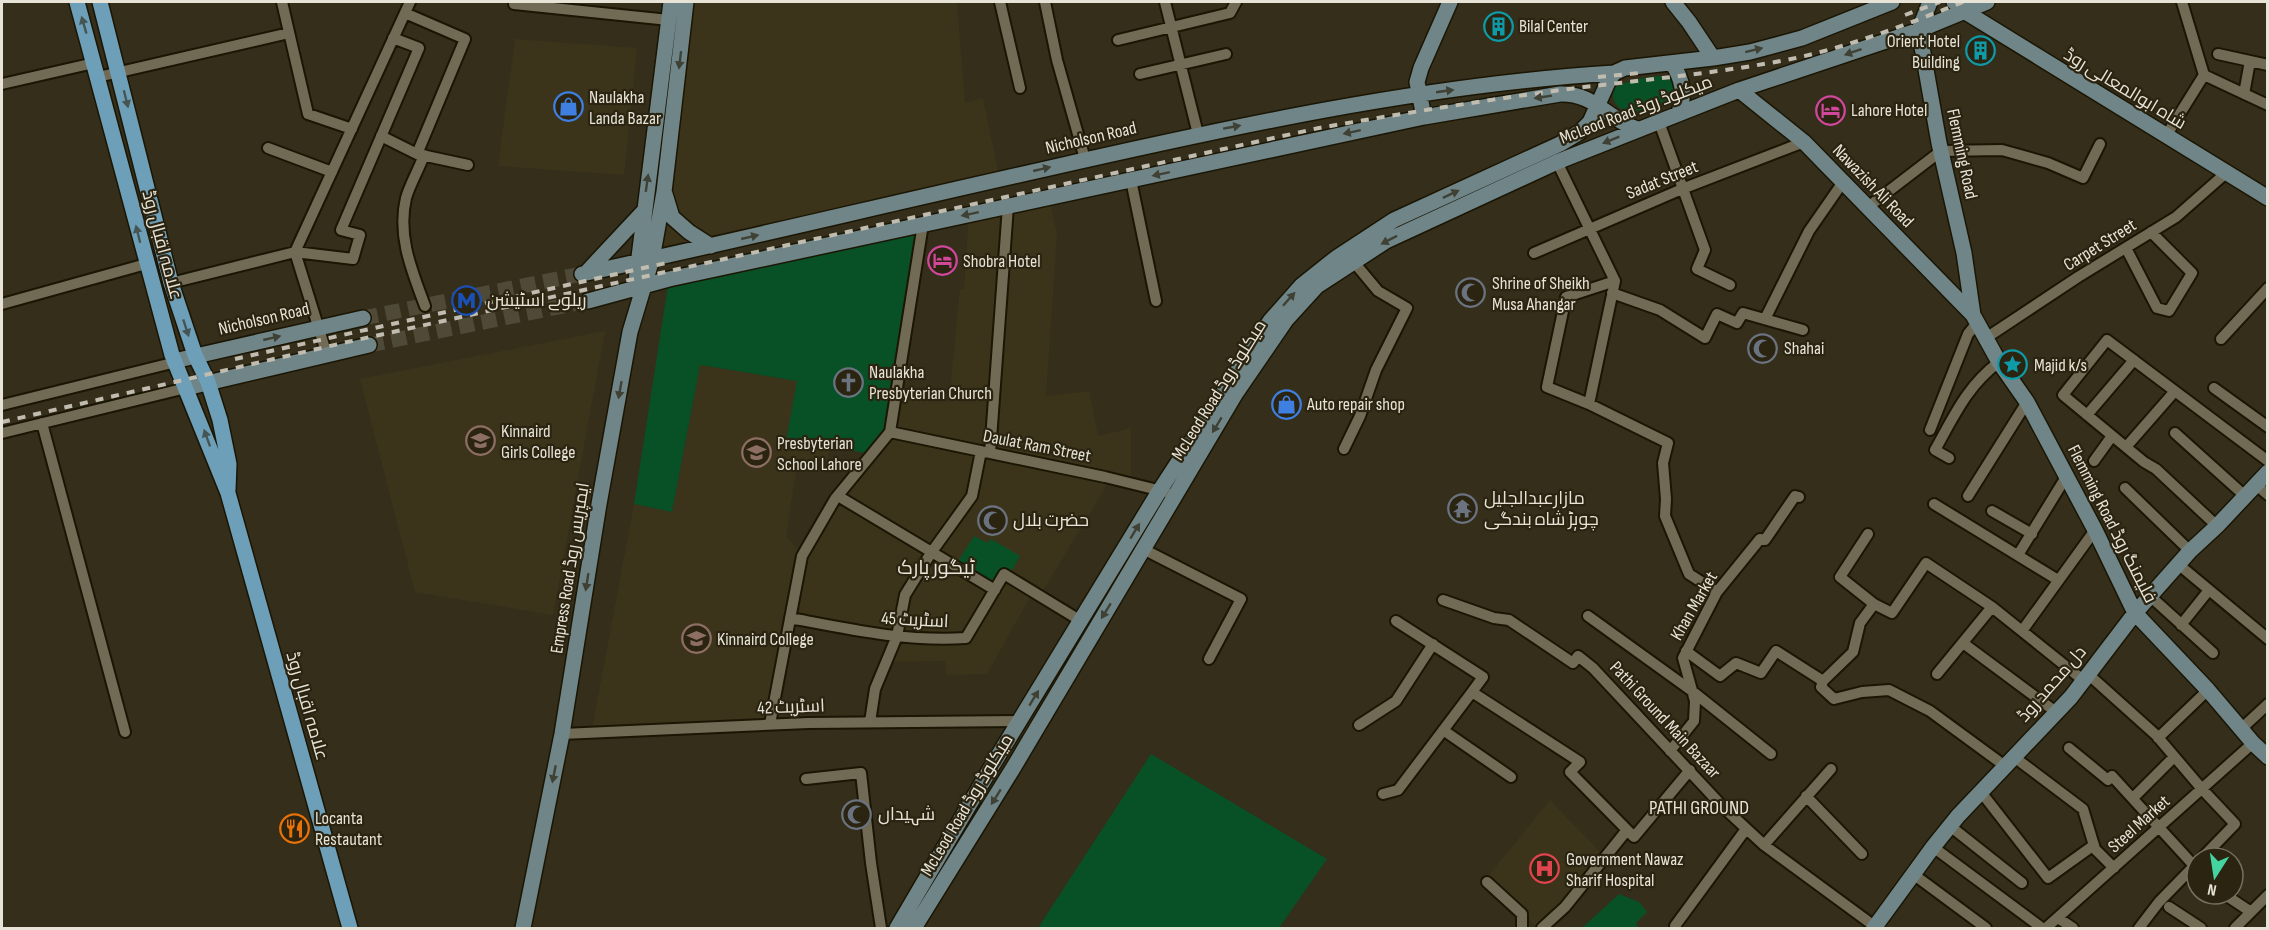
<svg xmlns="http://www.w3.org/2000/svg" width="2269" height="930" font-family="'Sofia Sans Condensed',Cairo,sans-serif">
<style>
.built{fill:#3c341a}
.grass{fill:#085127}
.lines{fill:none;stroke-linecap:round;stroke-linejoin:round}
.secondary-tunnel{stroke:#4f4937;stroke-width:15;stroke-dasharray:15 8;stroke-linecap:butt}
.street-casing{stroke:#1b1604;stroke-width:14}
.secondary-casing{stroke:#1b1604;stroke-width:18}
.primary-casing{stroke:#1b1604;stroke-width:18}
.street{stroke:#716b56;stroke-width:10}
.secondary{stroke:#708588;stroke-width:15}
.primary{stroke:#6e9fb9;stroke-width:15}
.rail{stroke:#c0bcaf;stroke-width:4;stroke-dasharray:8 8;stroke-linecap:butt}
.oneway{fill:#455554}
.oneway2{fill:#3f4135}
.labels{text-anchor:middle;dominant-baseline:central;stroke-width:4.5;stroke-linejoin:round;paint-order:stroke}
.poi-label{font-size:18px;fill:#e7e3d7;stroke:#2a2411;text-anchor:start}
.street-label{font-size:18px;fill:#e7e3d7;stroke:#2a2411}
.neighbourhood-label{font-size:20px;fill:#e7e3d7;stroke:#2a2411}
</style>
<rect width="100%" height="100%" fill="#342e1b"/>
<!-- built -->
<path class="built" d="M 668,2 L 957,2 L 965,103 L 983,98 L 1001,186 L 637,262 Z
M 515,39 L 637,48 L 624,175 L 498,166 Z
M 1049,197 L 1057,234 L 1046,396 L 1089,391 L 1098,436 L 1131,428 L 1131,483 L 1111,478 L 1040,596 L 1033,592 L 987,674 L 946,675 L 945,661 L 886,662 L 896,637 L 790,618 L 766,722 L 592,729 L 634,504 L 672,512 L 700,365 L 798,381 L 786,441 L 830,447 L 827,462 L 798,459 L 786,536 L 802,556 L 838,496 L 890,432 L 897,392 L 949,402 L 960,289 L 964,289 L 969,214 Z
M 605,331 L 553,615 L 415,592 L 360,379 Z
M 1550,800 L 1605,857 L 1538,928 L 1485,880 Z"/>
<!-- grass -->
<path class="grass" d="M 1661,76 L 1673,79 L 1679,95 L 1652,108 L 1626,113 C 1616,105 1611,102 1614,88 C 1629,80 1644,77 1661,76 Z
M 923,224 L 890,432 L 873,454 L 786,441 L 797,381 L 700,365 L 672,512 L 634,504 L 669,279 Z
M 974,536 L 988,543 L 991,539 L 1020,556 L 1009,576 L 995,590 L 955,566 Z
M 1151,754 L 1327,859 L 1279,928 L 1038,928 Z
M 1619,894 L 1639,902 L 1647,912 L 1636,923 L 1638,928 L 1582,928 Z"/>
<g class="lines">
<!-- secondary-tunnel -->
<path class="secondary-tunnel" d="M 363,318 L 582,274
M 369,345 L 588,301"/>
<defs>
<path id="street" d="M 282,2 L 308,114 L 352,129
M 1000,2 L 1020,88
M 1045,2 L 1057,60 L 1085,159
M 1165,2 L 1198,134
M 514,4 L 669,20
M 405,13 L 465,39 L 417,154
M 1118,40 L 1230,13 L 1236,2
M 2218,54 L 2268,65
M 1140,74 L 1226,54
M 2204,75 L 2268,105
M 98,77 L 289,33
M 2,84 L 94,63
M 2244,94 L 2250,61
M 1659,122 L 1705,250 L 1697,269 L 1730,285
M 381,136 L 417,154 L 468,165
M 2166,136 L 2204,75 L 2182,2
M 268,148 L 332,172
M 424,155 C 419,169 410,184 406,198 C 397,236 412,271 425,306
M 1557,162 L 1615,281 L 1589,404
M 1131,180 L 1156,301
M 1868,207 L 1941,151 L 2002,150 L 2048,163 L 2083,178 L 2100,144
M 2126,248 L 2157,308 L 2169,311 L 2192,273 L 2151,232
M 1534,253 L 1682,189 L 1804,142
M 1615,281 L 1566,297 L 1547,387 L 1589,404 L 1668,443 L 1663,463 L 1666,499 L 1665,516 L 1689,574 L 1717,592
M 171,283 L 295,252 L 353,259 L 360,235 L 341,230 L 419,48 L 393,38
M 1612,293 L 1660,310 L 1705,338 L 1717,314 L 1737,323 L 1743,313 L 1803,330
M 2,304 L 146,264
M 1765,319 L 1809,231 L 1843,182
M 1986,338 L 2078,277 L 2176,217 L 2226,173
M 2221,339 L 2268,288
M 327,355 L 295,252 L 410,2
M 2214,388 L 2268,427
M 2,405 L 168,364 L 174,361
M 2087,415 L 2134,360
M 42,423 L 125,732
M 1930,430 L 1968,334 L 1977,323
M 890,432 L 1105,477 L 1166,492
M 2,433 L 186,388
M 2175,433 L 2245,496
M 2126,447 L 2175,391
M 1344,449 L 1360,416 L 1376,370 L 1407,308 L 1378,291 L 1353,261
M 990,453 L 1008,206
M 1949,458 L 1935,450 C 1954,416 1967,386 1999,362
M 2094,461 L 2112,436
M 2255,484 L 2268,495
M 2125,488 L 2190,551
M 838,496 L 995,590
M 1968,496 L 2027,402
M 1934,504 L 2058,580
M 1992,511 L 2032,534
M 2217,526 L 2156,469 L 2144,462 L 2063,395 L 2107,340 L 2268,461
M 1868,534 L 1840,577 L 1874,604
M 1143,549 L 1241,599 L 1209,659
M 2018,555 L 2066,477
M 2178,564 L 2268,639
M 2150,596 L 2213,653
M 1443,600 L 1494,618 L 1509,620 L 1573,663 L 1578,656 L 1593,668 L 1723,807 L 1764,845 L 1877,928
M 1588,616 L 1692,691 L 1771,754
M 790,618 C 848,629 906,642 966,638 L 1004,574 L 1081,621
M 1396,621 L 1483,677 L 1472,692 L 1580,762 L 1570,772 L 1634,837 L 1690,770
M 2181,625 L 2209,590
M 2022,631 L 2095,530
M 1963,643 L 2056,712
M 1686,651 L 1720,676 L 1736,663 L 1761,673 L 1776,651 L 1823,681
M 1937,674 L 1992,607
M 2088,674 L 2156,735 L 2202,789 L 2235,824 L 2202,858
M 870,722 L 875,689 L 897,636 L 905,595 L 931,553 L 972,496 L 981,451
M 770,724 L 802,556 L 835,499 L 890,432 L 923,224
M 1359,725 L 1396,701 L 1433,644
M 2241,729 L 2268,704
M 1443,730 L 1511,777
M 562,734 L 808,723 L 1020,721
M 2158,738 L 2208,690
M 2069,748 L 2108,780 L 2112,776 L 2197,869
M 1670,751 L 1694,721 L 1695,701 L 1683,658 L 1717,592 L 1760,539 L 1765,540 L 1795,496 L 1799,497
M 2014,757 L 2083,809 L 2095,849 L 2114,868
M 2005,766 L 1930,711 L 1889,690 L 1862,692 L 1834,699 L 1821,687 L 1823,681 L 1853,652 L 1860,623 L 1874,604 L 1892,613 L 1926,563 L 1992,607 L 2083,680
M 806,779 L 861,773 L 871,863 L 881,928
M 1981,792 L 2048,878 L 2094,845
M 1383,794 L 1398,790 L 1472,692
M 1806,796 L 1862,854
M 2133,798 L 2174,757
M 1950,826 L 2022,883
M 1764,845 L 1831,769
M 1933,847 L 2042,928
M 1913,874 L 1986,928
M 1487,882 L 1522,914 L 1522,928
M 2224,894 L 2251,912
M 2169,907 L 2201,928
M 2058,918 L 2073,928
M 1675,926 L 1746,829
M 1542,928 L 1565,907 L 1627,830
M 2046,928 L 2253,743
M 2139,928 L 2159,902 L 2197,863
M 2235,928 L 2268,895"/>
<path id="secondary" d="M 1673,2 L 1689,22 L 1713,58
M 1930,2 L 1919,30 L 1939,143 L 1964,253 L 1973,315
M 1954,2 L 1964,11 L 2268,198
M 1672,63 C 1683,80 1685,94 1679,113
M 1739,90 L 1804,142 L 1973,315 L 1999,362 L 2027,402 L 2095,530 L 2135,613 L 2208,690 L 2253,743 L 2268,757
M 1424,117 L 1417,82 L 1421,68 L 1450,2
M 665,194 L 672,217 L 689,232 L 711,246
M 586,273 L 643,212
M 582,274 C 736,241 888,204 1041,170 C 1230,127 1421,85 1614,73
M 635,289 L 671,2
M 588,301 L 669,279 L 1424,117 L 1560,94 C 1595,93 1605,118 1637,129
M 174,361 L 363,318
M 186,388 L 369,345
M 523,928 L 562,734 L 599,504 L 630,332 L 652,259 L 664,192 L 686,2
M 897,928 L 995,761 L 1160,490 L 1270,321 L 1302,285 L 1336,258 L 1394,220 L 1560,144 L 1580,132 L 1590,122 L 1609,80 L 1614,73 L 1625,68 L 1713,58 L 1750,52 L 1802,38 L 1892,2
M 914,928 L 1012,770 L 1236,393 L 1286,320 L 1317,286 L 1386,241 L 1557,162 L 1739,90 L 1919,30 L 1987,2
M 1874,928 L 1933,847 L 1958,816 L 2071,697 L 2135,613 L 2190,551 L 2217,526 L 2268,472"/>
<path id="primary" d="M 77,2 L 172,355 L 228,493 L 350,928
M 100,2 L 171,283 L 195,355 L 208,382 L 220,420 L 229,464 L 228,490"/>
</defs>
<!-- street casing -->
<use href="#street" class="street-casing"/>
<!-- secondary casing -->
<use href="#secondary" class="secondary-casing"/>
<!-- primary casing -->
<use href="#primary" class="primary-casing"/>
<!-- street -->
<use href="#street" class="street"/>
<!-- secondary -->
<use href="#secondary" class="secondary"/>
<!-- primary -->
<use href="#primary" class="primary"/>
<!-- rail -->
<path class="rail" d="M 1905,15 L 1940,2
M 1598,77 L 1639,73
M 235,359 L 666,263
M 2,422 L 343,343 L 1319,128 C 1399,114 1480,101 1561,90 C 1638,80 1715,74 1791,59 C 1849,47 1908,24 1963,2"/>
</g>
<!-- one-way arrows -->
<defs><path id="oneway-solid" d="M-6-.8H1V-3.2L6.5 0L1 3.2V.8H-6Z" transform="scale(1.5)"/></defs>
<g class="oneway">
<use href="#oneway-solid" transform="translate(84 25) rotate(-106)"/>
<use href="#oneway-solid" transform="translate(126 99) rotate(76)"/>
<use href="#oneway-solid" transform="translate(138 234) rotate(-104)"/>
<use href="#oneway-solid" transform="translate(186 328) rotate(72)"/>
<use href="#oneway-solid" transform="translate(207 438) rotate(-110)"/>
</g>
<g class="oneway2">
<use href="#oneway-solid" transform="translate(1754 50) rotate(-14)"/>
<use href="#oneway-solid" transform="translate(1853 52) rotate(161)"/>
<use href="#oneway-solid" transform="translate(680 60) rotate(97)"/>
<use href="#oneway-solid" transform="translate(1445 91) rotate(-8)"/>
<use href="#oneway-solid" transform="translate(1543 97) rotate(171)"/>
<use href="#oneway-solid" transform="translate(1232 127) rotate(-10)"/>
<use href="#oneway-solid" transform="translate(1352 132) rotate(168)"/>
<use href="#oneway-solid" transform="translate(1611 140) rotate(158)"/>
<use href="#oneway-solid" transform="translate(1042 169) rotate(-13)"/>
<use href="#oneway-solid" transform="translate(1161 174) rotate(168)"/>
<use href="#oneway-solid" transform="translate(647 183) rotate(-82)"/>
<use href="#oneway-solid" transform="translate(1451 194) rotate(-25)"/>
<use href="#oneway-solid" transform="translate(970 214) rotate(168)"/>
<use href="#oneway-solid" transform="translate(750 237) rotate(-13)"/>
<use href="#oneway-solid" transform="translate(1389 240) rotate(153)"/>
<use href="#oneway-solid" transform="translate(1289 299) rotate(-48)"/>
<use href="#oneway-solid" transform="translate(272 338) rotate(-13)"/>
<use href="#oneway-solid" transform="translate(620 390) rotate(100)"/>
<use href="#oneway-solid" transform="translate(1217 425) rotate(121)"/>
<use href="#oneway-solid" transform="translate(1135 531) rotate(-59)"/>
<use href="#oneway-solid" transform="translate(587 582) rotate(99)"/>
<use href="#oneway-solid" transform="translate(1106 611) rotate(122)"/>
<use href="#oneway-solid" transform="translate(1034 698) rotate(-59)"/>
<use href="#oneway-solid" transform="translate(554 774) rotate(101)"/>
<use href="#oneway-solid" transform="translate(996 797) rotate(122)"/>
</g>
<!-- icons -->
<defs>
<symbol id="building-ring" viewBox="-11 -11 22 22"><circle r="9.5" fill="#2a2411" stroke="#0f9aa8" stroke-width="1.5"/><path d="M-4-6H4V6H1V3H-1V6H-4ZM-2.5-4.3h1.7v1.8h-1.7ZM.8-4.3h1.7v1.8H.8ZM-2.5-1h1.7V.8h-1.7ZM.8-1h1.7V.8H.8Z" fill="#0f9aa8"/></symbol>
<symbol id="shop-ring" viewBox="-11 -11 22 22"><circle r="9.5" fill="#2a2411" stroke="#3f7fe0" stroke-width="1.5"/><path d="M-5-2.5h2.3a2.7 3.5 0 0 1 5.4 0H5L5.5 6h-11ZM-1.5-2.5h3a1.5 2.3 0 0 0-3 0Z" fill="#3f7fe0"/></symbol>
<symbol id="hotel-ring" viewBox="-11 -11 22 22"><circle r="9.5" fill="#2a2411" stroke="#d1479c" stroke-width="1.5"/><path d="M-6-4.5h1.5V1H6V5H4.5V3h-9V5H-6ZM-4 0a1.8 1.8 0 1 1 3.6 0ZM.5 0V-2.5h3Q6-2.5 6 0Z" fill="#d1479c"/></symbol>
<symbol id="mosque-ring" viewBox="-11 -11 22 22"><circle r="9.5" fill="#2a2411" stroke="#6b7280" stroke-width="1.5"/><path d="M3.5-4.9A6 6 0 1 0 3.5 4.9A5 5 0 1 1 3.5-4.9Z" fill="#6b7280"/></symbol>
<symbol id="metro-ring" viewBox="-11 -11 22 22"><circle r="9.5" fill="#2a2411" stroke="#1a4fb4" stroke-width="1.5"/><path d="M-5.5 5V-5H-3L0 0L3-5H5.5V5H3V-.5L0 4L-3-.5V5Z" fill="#1a4fb4"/></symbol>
<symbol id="sight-ring" viewBox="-11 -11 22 22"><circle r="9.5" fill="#2a2411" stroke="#0f9aa8" stroke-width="1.5"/><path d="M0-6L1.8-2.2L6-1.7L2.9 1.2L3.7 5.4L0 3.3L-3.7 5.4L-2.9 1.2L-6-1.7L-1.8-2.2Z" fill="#0f9aa8"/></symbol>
<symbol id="church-ring" viewBox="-11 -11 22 22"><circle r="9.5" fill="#2a2411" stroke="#6b7280" stroke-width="1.5"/><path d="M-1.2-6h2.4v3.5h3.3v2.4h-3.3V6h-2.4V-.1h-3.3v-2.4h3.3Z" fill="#6b7280"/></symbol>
<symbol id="university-ring" viewBox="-11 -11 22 22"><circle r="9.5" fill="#2a2411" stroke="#8d6e63" stroke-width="1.5"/><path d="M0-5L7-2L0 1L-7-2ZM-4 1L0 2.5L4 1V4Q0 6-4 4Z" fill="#8d6e63"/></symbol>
<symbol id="school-ring" viewBox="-11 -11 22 22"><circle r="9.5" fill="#2a2411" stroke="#8d6e63" stroke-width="1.5"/><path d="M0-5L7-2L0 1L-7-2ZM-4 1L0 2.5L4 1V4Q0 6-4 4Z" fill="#8d6e63"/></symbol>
<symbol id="temple-ring" viewBox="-11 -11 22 22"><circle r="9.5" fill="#2a2411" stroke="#6b7280" stroke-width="1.5"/><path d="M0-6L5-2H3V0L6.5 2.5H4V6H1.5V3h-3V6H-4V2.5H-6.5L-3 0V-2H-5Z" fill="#6b7280"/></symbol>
<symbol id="restaurant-ring" viewBox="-11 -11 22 22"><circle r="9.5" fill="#2a2411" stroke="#e8710a" stroke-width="1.5"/><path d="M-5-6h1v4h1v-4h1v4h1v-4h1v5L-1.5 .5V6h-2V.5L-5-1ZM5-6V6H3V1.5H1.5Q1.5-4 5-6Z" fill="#e8710a"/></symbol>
<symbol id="hospital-ring" viewBox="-11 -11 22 22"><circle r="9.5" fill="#2a2411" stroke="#e0444e" stroke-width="1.5"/><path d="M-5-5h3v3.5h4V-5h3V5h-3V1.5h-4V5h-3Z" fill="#e0444e"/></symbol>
</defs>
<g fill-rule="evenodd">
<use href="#building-ring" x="1482" y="10" width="33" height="33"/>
<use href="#building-ring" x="1964" y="34" width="33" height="33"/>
<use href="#shop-ring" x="552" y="90" width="33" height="33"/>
<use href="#hotel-ring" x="1814" y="94" width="33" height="33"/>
<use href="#hotel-ring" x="926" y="244" width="33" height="33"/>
<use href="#mosque-ring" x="1454" y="276" width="33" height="33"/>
<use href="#metro-ring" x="450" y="284" width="33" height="33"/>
<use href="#mosque-ring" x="1746" y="332" width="33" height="33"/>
<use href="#sight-ring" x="1996" y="348" width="33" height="33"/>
<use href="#church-ring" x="832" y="366" width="33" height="33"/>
<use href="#shop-ring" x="1270" y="388" width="33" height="33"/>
<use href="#university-ring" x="464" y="424" width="33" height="33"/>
<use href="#school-ring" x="740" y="436" width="33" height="33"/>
<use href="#temple-ring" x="1446" y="492" width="33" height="33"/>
<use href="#mosque-ring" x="976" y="504" width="33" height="33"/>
<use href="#university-ring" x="680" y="622" width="33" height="33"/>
<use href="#mosque-ring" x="840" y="798" width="33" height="33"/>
<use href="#restaurant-ring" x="278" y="812" width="33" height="33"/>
<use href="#hospital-ring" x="1528" y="852" width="33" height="33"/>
</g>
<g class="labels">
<!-- poi labels -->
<g class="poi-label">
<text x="1519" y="26">Bilal Center</text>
<text x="1960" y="41" text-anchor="end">Orient Hotel<tspan x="1960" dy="21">Building</tspan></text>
<text x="589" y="97">Naulakha<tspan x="589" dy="21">Landa Bazar</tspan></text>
<text x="1851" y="110">Lahore Hotel</text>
<text x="963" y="261">Shobra Hotel</text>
<text x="1492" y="283">Shrine of Sheikh<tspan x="1492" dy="21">Musa Ahangar</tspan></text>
<text x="487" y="300">ریلوے اسٹیشن</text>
<text x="1784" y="348">Shahai</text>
<text x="2034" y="365">Majid k/s</text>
<text x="869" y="372">Naulakha<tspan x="869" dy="21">Presbyterian Church</tspan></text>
<text x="1307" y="404">Auto repair shop</text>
<text x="501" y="431">Kinnaird<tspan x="501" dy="21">Girls College</tspan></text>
<text x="777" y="443">Presbyterian<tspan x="777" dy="21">School Lahore</tspan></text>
<text x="1484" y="498">مازارعبدالجلیل<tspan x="1484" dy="21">چوہڑ شاہ بندگی</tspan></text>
<text x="1013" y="520">حضرت بلال</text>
<text x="717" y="639">Kinnaird College</text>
<text x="878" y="814">شہیداں</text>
<text x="315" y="818">Locanta<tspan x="315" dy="21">Restautant</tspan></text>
<text x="1566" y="859">Government Nawaz<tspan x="1566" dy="21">Sharif Hospital</tspan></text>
</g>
<!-- street labels -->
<g class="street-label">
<text transform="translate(2125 89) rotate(31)">شاہ ابوالمعالی روڈ</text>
<text transform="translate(1636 110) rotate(-21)">McLeod Road میکلوڈ روڈ</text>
<text transform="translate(1091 138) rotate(-13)">Nicholson Road</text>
<text transform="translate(1962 154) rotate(78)">Flemming Road</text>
<text transform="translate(1662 180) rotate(-22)">Sadat Street</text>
<text transform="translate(1873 186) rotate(46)">Nawazish Ali Road</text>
<text transform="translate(162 245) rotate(75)">علامہ اقبال روڈ</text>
<text transform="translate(2100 245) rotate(-32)">Carpet Street</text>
<text transform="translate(264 319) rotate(-13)">Nicholson Road</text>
<text transform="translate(1219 390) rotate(-58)">McLeod Road میکلوڈ روڈ</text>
<text transform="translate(1037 446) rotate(11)">Daulat Ram Street</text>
<text transform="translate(2112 524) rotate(63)">Flemming Road فلیمنگ روڈ</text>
<text transform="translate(570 568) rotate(-81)">Empress Road ایمپریس روڈ</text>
<text transform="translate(1694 606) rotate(-60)">Khan Market</text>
<text transform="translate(915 620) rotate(3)">اسٹریٹ 45</text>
<text transform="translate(2052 684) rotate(-49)">دل محمد روڈ</text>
<text transform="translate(307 706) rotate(74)">علامہ اقبال روڈ</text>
<text transform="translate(791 707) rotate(-2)">اسٹریٹ 42</text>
<text transform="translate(1665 720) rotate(47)">Pathi Ground Main Bazaar</text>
<text transform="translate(967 805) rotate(-59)">McLeod Road میکلوڈ روڈ</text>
<text transform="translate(2139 824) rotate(-42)">Steel Market</text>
</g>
<!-- neighbourhood labels -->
<g class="neighbourhood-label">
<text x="936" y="568">ٹیگور پارک</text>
<text x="1699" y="808">PATHI GROUND</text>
</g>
</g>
<!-- border -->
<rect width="2269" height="930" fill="none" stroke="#e7e3d7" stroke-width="6"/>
<!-- north arrow -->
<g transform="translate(2215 876) rotate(192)"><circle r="28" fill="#2a2411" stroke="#767060" stroke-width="1.5"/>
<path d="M0-4.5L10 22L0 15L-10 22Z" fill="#44d49f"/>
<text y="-9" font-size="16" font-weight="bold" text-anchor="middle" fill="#e7e3d7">N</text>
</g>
</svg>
